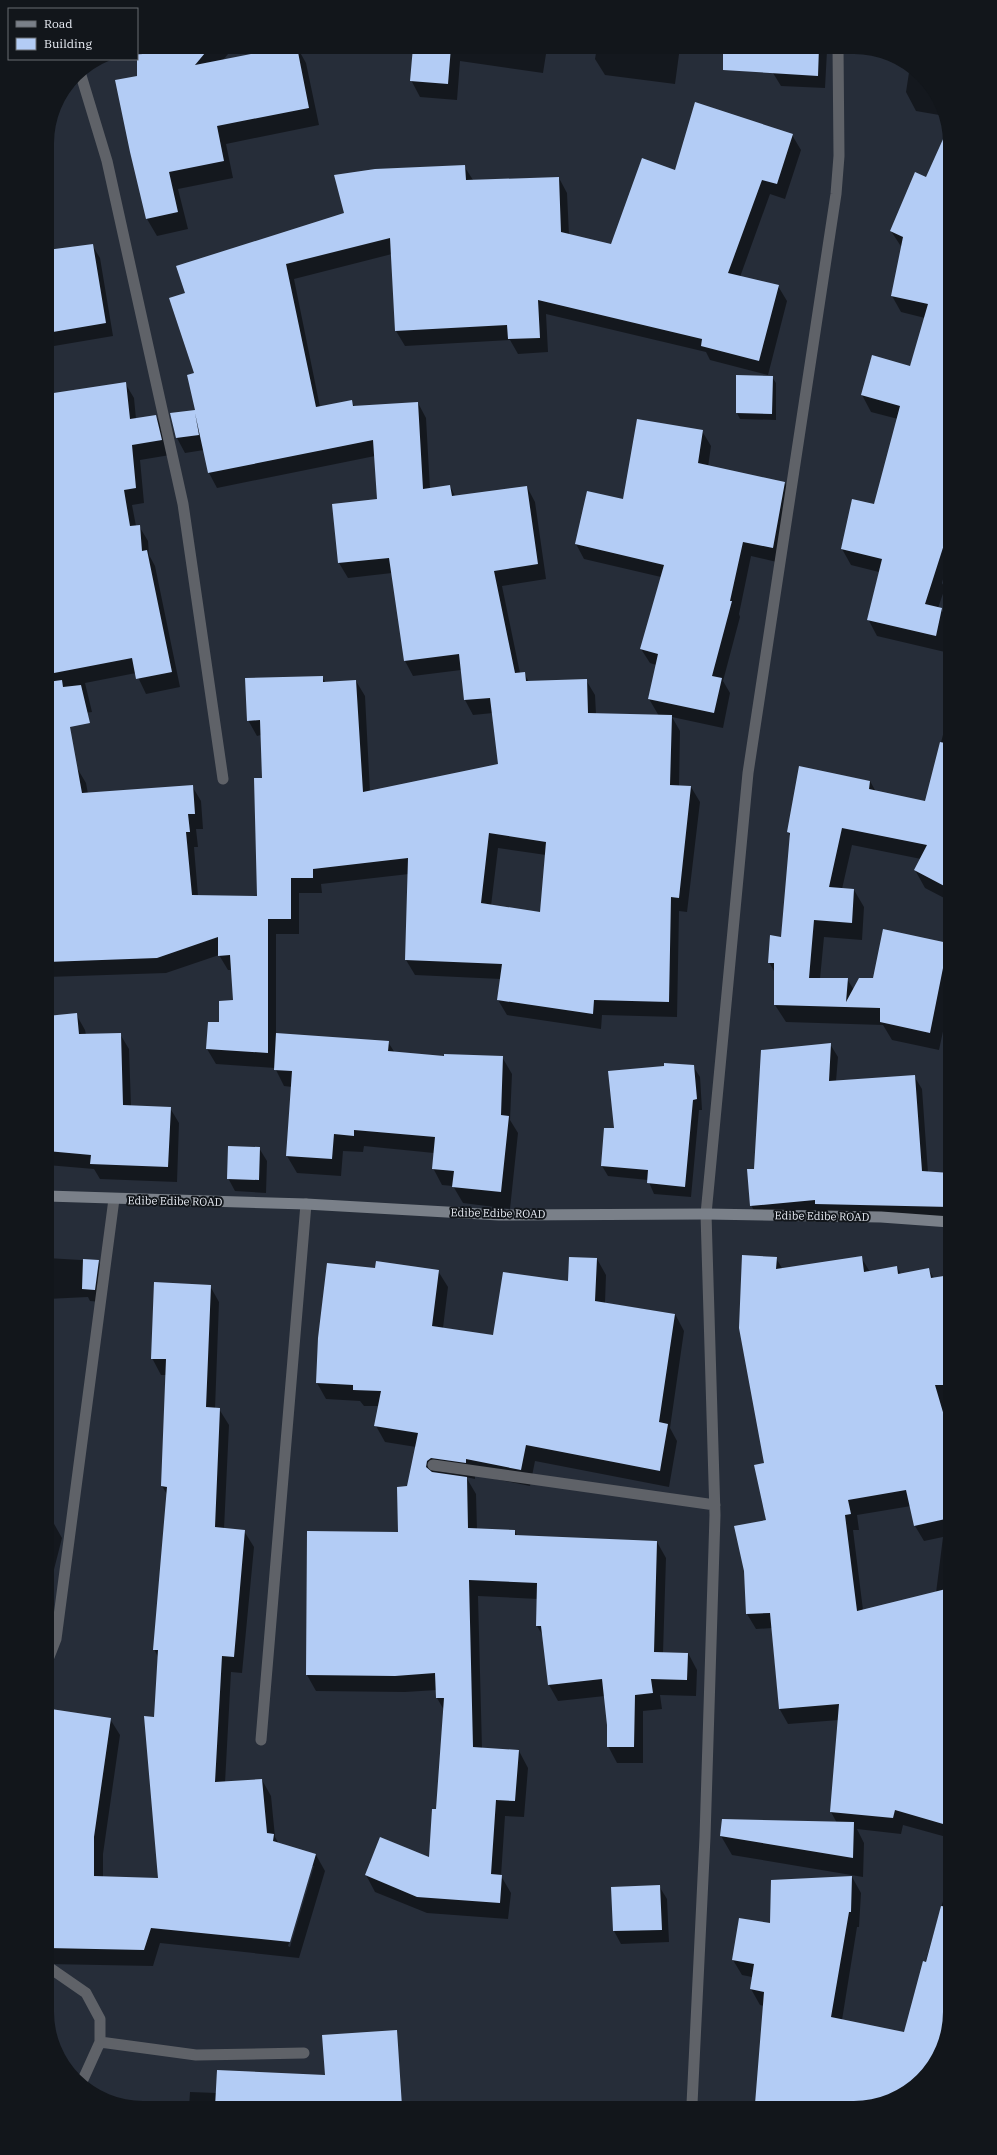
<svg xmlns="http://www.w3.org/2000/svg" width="997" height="2155" font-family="'IBM Plex Serif',serif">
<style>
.shadow{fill:#0007;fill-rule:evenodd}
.building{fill:#b3ccf5;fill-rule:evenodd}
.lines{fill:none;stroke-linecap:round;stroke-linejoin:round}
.minor{stroke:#5f6268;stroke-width:11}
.secondary{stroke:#7a8089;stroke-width:11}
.labels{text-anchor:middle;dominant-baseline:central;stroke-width:4;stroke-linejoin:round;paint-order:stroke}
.street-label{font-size:11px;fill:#e9edf5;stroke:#12161b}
</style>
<rect width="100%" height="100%" fill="#262d39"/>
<!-- shadow -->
<path class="shadow" d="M 143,47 L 234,47 L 223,60 L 297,47 L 306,63 L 319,125 L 226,144 L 233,178 L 178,189 L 188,229 L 157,236 L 147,219 L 131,152 L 154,74 L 137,59 L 137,48 Z
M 413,47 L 549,47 L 548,54 L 546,54 L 543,73 L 460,61 L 457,100 L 420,97 L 411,80 Z
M 597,47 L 680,47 L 675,84 L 605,75 L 595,59 Z
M 775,47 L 825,47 L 827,51 L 825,88 L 781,86 L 773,73 Z
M 910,66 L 945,112 L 945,116 L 916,111 L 906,92 Z
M 792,135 L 801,150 L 785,199 L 770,194 L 740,277 L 778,286 L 787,301 L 768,375 L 710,360 L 706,352 L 546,314 L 548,352 L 518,354 L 510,340 L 405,346 L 396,331 L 392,254 L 294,279 L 320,407 L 351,401 L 355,407 L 418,403 L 426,418 L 430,489 L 450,486 L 455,496 L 527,487 L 535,502 L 546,579 L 502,586 L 520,673 L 524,673 L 529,682 L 586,680 L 595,695 L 596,714 L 659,716 L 649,699 L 656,665 L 650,663 L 641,649 L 661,577 L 584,559 L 576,544 L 702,431 L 711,446 L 708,467 L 785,483 L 793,498 L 781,563 L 751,556 L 739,614 L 740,617 L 723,681 L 730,693 L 723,728 L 672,717 L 680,731 L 679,786 L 691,787 L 700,802 L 687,912 L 679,911 L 677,1017 L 602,1015 L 601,1029 L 507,1015 L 498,1000 L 501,979 L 415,975 L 406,960 L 409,874 L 321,884 L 322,893 L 299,893 L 299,934 L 276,934 L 276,1034 L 388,1042 L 395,1053 L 445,1057 L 502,1057 L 512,1074 L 510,1120 L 518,1133 L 510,1209 L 463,1203 L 453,1186 L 442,1185 L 433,1168 L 434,1153 L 364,1146 L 363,1152 L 343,1151 L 341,1176 L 297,1173 L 287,1156 L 292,1087 L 284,1086 L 275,1068 L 216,1064 L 207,1049 L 220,1024 L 234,1001 L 232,970 L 228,970 L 219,955 L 166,973 L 47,977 L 47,774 L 77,768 L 86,783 L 88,794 L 192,786 L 201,801 L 203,829 L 196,829 L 198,847 L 194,847 L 198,896 L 258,897 L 263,779 L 261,735 L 257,736 L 248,720 L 322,677 L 326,683 L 356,681 L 365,696 L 370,792 L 499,765 L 493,713 L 473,715 L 465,700 L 461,670 L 413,676 L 405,661 L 392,573 L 348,578 L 339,563 L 378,500 L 375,456 L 217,488 L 209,473 L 204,450 L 185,453 L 177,438 L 196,410 L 196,374 L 186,294 L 345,213 L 464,166 L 473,180 L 559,178 L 567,193 L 569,235 L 611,246 L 675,172 ZM 498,848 L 546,855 L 541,913 L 491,906 Z
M 950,142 L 950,553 L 942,583 L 945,588 L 938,608 L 941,609 L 950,624 L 945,652 L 877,636 L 868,619 L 879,572 L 851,565 L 842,549 L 875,505 L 898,419 L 871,412 L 862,395 L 872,357 L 910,367 L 925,318 L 901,312 L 892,296 L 902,248 L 891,231 Z
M 92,245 L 100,258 L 113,336 L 54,346 L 47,334 L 47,251 Z
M 772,377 L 776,383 L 776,420 L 740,419 L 737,413 Z
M 125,383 L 134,398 L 136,419 L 156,416 L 164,431 L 170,455 L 140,460 L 144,503 L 132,505 L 136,526 L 139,526 L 148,541 L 149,555 L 155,566 L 180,687 L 146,694 L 136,673 L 85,683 L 92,712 L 47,718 L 47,395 Z
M 950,707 L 950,901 L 925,888 L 915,870 L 921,859 L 852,845 L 842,889 L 854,890 L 864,907 L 862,940 L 824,937 L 820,979 L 847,979 L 854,990 L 947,944 L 950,949 L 950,999 L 939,1050 L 892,1040 L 883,1025 L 786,1022 L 775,1005 L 775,973 L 769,962 L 782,938 L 791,838 L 788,832 L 800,768 L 870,781 L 876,792 L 926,802 Z
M 76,1014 L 85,1030 L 86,1035 L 120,1034 L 129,1049 L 131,1106 L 170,1108 L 179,1123 L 177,1182 L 100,1179 L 94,1169 L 47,1165 L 47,1017 Z
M 830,1044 L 838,1057 L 836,1081 L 914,1076 L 922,1089 L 928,1173 L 950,1174 L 950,1220 L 758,1218 L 751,1205 L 755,1170 Z
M 693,1066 L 700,1077 L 702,1110 L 699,1110 L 691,1197 L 654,1194 L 648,1180 L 608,1176 L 602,1166 L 615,1130 Z
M 259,1148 L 267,1161 L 266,1193 L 235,1191 L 228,1178 Z
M 861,1257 L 870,1272 L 897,1267 L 901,1274 L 928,1269 L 934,1278 L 950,1276 L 950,1400 L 943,1400 L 950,1424 L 950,1838 L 903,1825 L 901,1834 L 857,1829 L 864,1843 L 863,1877 L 732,1855 L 721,1836 L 837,1823 L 831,1812 L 839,1720 L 788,1724 L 779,1708 L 772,1628 L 756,1629 L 747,1614 L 767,1521 L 765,1464 L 776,1258 L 783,1270 ZM 911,1506 L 915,1526 L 924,1541 L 943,1537 L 936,1593 L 863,1610 L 853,1530 L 859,1530 L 857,1515 Z
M 47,1258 L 98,1261 L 105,1273 L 102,1302 L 90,1301 L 88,1297 L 47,1299 Z
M 597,1259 L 606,1275 L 605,1303 L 675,1314 L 684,1331 L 670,1428 L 677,1441 L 669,1487 L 535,1461 L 530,1486 L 475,1475 L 475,1479 L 466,1477 L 476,1494 L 477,1530 L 515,1531 L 517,1536 L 657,1542 L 666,1558 L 663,1653 L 688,1653 L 697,1670 L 696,1696 L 660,1695 L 662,1709 L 643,1711 L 643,1763 L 617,1763 L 608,1746 L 608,1725 L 605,1696 L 558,1701 L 549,1685 L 543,1636 L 537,1626 L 538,1599 L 478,1596 L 482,1749 L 519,1751 L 528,1768 L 524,1817 L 505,1816 L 501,1876 L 511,1893 L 508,1919 L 427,1913 L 375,1892 L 366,1875 L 381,1838 L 430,1858 L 437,1810 L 444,1710 L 437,1698 L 437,1690 L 405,1692 L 316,1691 L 307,1675 L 399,1533 L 416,1447 L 385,1442 L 376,1426 L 379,1406 L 364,1406 L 360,1401 L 326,1399 L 317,1383 L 376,1269 L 438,1271 L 448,1287 L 443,1328 L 494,1336 L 569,1282 Z
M 210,1286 L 219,1302 L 215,1409 L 219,1409 L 229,1425 L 224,1529 L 244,1531 L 254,1547 L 242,1673 L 231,1672 L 225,1783 L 262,1780 L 271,1796 L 275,1837 L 279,1844 L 316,1855 L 325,1871 L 299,1958 L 160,1943 L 153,1966 L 47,1964 L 47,1710 L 110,1719 L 120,1735 L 103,1854 L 103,1877 L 159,1879 L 155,1718 L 158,1657 L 154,1649 L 168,1496 L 162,1486 L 167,1375 L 161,1375 L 152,1358 ZM 312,1866 L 314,1866 L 290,1947 L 288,1946 Z
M 47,1521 L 53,1522 L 62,1538 L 47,1597 Z
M 852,1877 L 861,1893 L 859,1927 L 857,1927 L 842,2020 L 905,2033 L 950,1877 L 950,2012 L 934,2066 L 912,2088 L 885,2103 L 764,2006 L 760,2005 L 751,1989 L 752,1977 L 742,1975 L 733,1960 L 771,1924 Z
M 659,1886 L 667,1899 L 669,1942 L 621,1944 L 614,1931 Z
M 384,2049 L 369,2106 L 189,2107 L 190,2092 L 217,2093 L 326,2076 Z"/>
<!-- building -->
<path class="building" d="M 143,47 L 210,47 L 195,65 L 286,47 L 297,47 L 309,108 L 217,126 L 224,161 L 169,172 L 178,212 L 146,219 L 130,152 L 115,80 L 137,76 L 137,48 Z
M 413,47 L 451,47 L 448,84 L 410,81 Z
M 723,47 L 819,47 L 818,76 L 723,70 Z
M 695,102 L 793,134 L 777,184 L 762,180 L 728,273 L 779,285 L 759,361 L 701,346 L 702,339 L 538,300 L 540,338 L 508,339 L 507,325 L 395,331 L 390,238 L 286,264 L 316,407 L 352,400 L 353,406 L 418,402 L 423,489 L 450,485 L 452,496 L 527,486 L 538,564 L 494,571 L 515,673 L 525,672 L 526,681 L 587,679 L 588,713 L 672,715 L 670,785 L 691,786 L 679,898 L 671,897 L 669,1002 L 594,1000 L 593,1014 L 497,1000 L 502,964 L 405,960 L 408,858 L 313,869 L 313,878 L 291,878 L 291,919 L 268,919 L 268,1053 L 206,1049 L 208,1022 L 219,1022 L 219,1001 L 233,1000 L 230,955 L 218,956 L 218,937 L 157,958 L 47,962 L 47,682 L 62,680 L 63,687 L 81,685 L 90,723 L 70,727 L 82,793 L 193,785 L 195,814 L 188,814 L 190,832 L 186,832 L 192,895 L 257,896 L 254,778 L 262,778 L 260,720 L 247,721 L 245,678 L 323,676 L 323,682 L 356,680 L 363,792 L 498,764 L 490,698 L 464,700 L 459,654 L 404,661 L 389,558 L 338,563 L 332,504 L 377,499 L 373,440 L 208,473 L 195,413 L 199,435 L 176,438 L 170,413 L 195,410 L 187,375 L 194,373 L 169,298 L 185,293 L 176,266 L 344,213 L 334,175 L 375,169 L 465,165 L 466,180 L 559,177 L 561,232 L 611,244 L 642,158 L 675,170 ZM 489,833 L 546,842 L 540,912 L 481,903 Z
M 948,128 L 950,143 L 950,503 L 943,531 L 948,532 L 925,604 L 942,608 L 936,636 L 867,620 L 882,559 L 841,549 L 852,499 L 874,504 L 900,406 L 861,395 L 872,355 L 910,366 L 928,304 L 891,296 L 903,237 L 890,231 L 915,172 L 926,177 Z
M 93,244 L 106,323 L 47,333 L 47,250 Z
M 736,375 L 773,376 L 772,414 L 736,413 Z
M 126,382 L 130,419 L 156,415 L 162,440 L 132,445 L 136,488 L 124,490 L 130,526 L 140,525 L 142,551 L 147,550 L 172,672 L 136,679 L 132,658 L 54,673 L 47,640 L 47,394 Z
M 637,419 L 703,430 L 698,463 L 785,482 L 773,548 L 743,542 L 730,601 L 732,601 L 712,676 L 722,678 L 714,713 L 648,699 L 658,654 L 640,649 L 664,565 L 575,544 L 587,491 L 623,499 Z
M 940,742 L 950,744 L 950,889 L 914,870 L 927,845 L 842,828 L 829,887 L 854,889 L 852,923 L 814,920 L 809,978 L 848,978 L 846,1002 L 859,978 L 873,978 L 883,929 L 948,943 L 930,1033 L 880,1022 L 880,1008 L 774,1005 L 774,963 L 768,963 L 770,935 L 781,937 L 790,833 L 787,832 L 799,766 L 870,781 L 869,789 L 925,801 Z
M 77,1013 L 79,1034 L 121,1033 L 123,1105 L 171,1107 L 168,1167 L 90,1164 L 91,1155 L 47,1151 L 47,1016 Z
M 276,1033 L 389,1041 L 388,1051 L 444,1056 L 444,1054 L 503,1056 L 501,1115 L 509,1116 L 501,1192 L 452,1187 L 454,1171 L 432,1169 L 435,1137 L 354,1130 L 354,1136 L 334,1134 L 332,1159 L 286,1156 L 292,1071 L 274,1070 Z
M 831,1043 L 829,1081 L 915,1075 L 922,1171 L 950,1173 L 950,1207 L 815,1204 L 815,1200 L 750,1206 L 747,1169 L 754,1169 L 761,1050 Z
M 664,1063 L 694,1065 L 697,1099 L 693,1100 L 685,1187 L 647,1183 L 648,1170 L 601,1166 L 604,1128 L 614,1128 L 608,1071 L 664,1066 Z
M 228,1146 L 260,1147 L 259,1180 L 227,1179 Z
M 742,1255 L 777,1257 L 776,1269 L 862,1256 L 864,1272 L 897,1266 L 898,1274 L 929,1268 L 931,1278 L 950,1275 L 950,1385 L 935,1385 L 950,1436 L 950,1518 L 914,1526 L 906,1490 L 848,1500 L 851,1514 L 845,1515 L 857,1611 L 950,1588 L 950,1826 L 895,1810 L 893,1818 L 830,1812 L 839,1704 L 779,1709 L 770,1613 L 746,1614 L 744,1571 L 734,1526 L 766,1520 L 754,1465 L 764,1463 L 739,1328 Z
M 569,1257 L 597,1258 L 595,1301 L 675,1314 L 659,1422 L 668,1424 L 660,1471 L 526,1445 L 521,1470 L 466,1459 L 466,1463 L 431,1458 L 427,1461 L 426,1467 L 432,1472 L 467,1477 L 468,1528 L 515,1530 L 515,1535 L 657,1541 L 654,1652 L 688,1653 L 687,1680 L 651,1679 L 653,1693 L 635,1695 L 634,1747 L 607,1747 L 607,1725 L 602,1679 L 548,1685 L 541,1626 L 536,1626 L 537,1583 L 469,1580 L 473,1747 L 519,1750 L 515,1801 L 496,1800 L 491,1874 L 502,1875 L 500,1903 L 417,1897 L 365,1875 L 380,1837 L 429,1857 L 432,1809 L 436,1809 L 444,1698 L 436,1698 L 435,1673 L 395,1676 L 306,1675 L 307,1531 L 398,1532 L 397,1487 L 407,1486 L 418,1433 L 374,1426 L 381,1391 L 353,1390 L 353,1385 L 316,1383 L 318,1338 L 327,1263 L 375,1268 L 376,1261 L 439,1270 L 432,1326 L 493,1335 L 503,1272 L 568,1281 Z
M 83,1259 L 99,1260 L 95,1290 L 82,1289 Z
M 154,1282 L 211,1285 L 206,1407 L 220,1408 L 215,1527 L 245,1530 L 234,1657 L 222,1656 L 215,1782 L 262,1779 L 267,1833 L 274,1834 L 273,1841 L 316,1854 L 290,1942 L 151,1928 L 144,1950 L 47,1948 L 47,1735 L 51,1709 L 111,1718 L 94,1837 L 94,1876 L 158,1878 L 144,1716 L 154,1717 L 158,1650 L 153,1650 L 167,1487 L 161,1486 L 166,1359 L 151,1359 Z
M 722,1819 L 854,1822 L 853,1858 L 720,1836 Z
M 852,1876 L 851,1912 L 849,1912 L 831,2017 L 904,2032 L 923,1961 L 926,1962 L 941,1906 L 950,1907 L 950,2012 L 934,2066 L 912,2088 L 885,2103 L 755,2104 L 764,1992 L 750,1989 L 754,1964 L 732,1960 L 739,1918 L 770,1923 L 771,1880 Z
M 660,1885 L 662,1930 L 613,1931 L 611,1887 Z
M 397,2030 L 402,2106 L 215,2107 L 217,2070 L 325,2075 L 322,2035 Z"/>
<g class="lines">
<!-- minor -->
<path class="minor" d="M 80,72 L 107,161 L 183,504 L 223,779
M 433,1465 L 715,1505
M 47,1662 L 56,1639 L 114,1199
M 261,1740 L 306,1204
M 47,1966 L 86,1993 L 100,2019 L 100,2042 L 81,2084
M 100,2042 L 196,2055 L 304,2053
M 692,2104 L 705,1837 L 715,1515 L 706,1214 L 748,773 L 836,194 L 839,156 L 838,47"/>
<!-- secondary -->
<path class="secondary" d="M 47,1196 L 306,1204 L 499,1215 L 706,1214 L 881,1217 L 950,1222"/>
</g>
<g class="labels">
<!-- street labels -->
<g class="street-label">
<text transform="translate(175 1201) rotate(1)">Edibe Edibe ROAD</text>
<text transform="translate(498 1213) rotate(1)">Edibe Edibe ROAD</text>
<text transform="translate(822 1216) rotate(1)">Edibe Edibe ROAD</text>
</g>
</g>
<!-- crop -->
<path d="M0 0H997V2155H0ZM143 54H854A89 89 0 0 1 943 143V2012A89 89 0 0 1 854 2101H143A89 89 0 0 1 54 2012V143A89 89 0 0 1 143 54Z" fill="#12161b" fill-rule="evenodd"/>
<!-- legend -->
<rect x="8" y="8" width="130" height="52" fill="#12161b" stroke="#686c72"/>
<rect x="16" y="21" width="20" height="6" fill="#7a8089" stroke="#686c72"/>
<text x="44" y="28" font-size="12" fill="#e9edf5">Road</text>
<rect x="16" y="38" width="20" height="12" fill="#b3ccf5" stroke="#686c72"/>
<text x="44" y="48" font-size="12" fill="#e9edf5">Building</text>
</svg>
